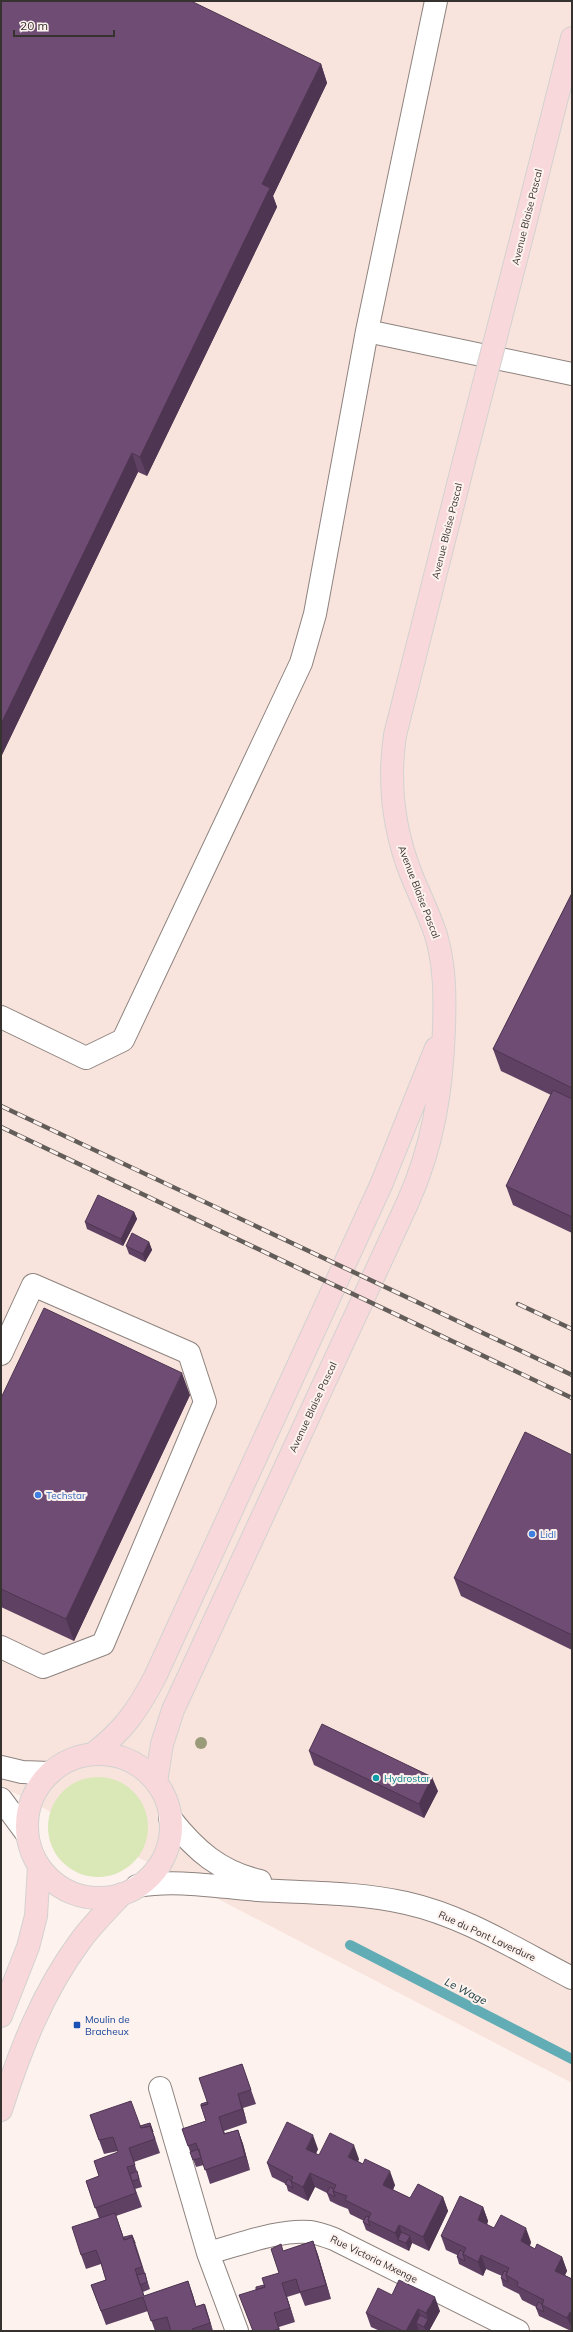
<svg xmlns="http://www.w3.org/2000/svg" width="573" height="2332" font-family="Mulish,sans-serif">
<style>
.built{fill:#f8e4dc}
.green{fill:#dae8b8}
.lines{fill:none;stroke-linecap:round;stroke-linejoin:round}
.stream{stroke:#62acb5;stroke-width:10}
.minor-casing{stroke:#8e837f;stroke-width:24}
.major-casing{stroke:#d3d2d1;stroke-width:24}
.minor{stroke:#fff;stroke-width:22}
.major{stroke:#f8d8db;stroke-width:22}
.rail-casing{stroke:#635d5a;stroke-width:4.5}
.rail{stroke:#fef2ee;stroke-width:3;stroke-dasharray:9;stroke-linecap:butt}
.major-bridge-casing{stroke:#d3d2d1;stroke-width:24;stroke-linecap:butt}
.major-bridge{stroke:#f8d8db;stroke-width:22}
.tree{fill:#9a9b79}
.wall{fill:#5f4164}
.shaded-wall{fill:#4e3551}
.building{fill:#6f4c74;stroke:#4e3551}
.shop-dot{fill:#3f7fe0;stroke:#fef2ee;stroke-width:1.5}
.culture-dot{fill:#0f9aa8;stroke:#fef2ee;stroke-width:1.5}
.transit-dot{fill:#1a4fb4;stroke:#fef2ee;stroke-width:1.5}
.labels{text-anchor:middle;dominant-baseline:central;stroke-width:4;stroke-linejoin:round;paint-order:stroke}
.street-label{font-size:10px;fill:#363230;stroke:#fef2ee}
.shop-label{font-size:10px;fill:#366cbe;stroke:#fef2ee;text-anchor:start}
.culture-label{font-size:10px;fill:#0d838f;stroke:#fef2ee;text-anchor:start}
.transit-label{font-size:10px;fill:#164399;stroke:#fef2ee;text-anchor:start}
.water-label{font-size:11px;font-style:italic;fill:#103539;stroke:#fef2ee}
</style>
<rect width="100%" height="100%" fill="#fef2ee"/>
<!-- built -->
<path class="built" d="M 1,1 L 572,1 L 572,2083 L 1,1786 Z"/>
<!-- green -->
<path class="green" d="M48 1827a50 50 0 1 1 100 0a50 50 0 1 1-100 0Z"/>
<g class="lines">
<!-- stream -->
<path class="stream" d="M 350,1945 L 572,2059"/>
<defs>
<path id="minor" d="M 367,331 L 436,1
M 1,1017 L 86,1058 L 123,1040 L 301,663 L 315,614 L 367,331 L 572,374
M 1,1354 L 33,1285 L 189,1353 L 205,1402 L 103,1644 L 43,1667 L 1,1647
M 1,1767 L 22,1772 L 50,1773
M 1,1799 L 27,1834
M 170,1818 C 195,1850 220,1872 260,1881
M 137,1886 C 177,1879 218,1887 258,1890 C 308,1893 357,1892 406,1903 C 465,1916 519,1951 572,1978
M 160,2088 L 208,2253
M 237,2331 L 208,2253 C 239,2245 279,2229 310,2232 C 318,2233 326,2236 334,2239 L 518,2331"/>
<path id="major" d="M 524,228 L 572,38
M 93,1754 C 124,1730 137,1711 155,1677 L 381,1185 L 436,1048
M27 1826a72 72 0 1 1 144 0a72 72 0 1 1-144 0Z
M 156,1782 L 162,1744 L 173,1710 L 407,1204 C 433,1147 442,1090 444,1028 C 445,996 445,966 436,935 C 429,914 419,894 411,874 C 393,828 388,783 395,735 L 464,461
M 1,2016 L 28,1947 L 36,1916 L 39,1866
M 1,2110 C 20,2050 43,1991 81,1940 C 93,1924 108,1909 122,1894"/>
</defs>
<!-- minor casing -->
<use href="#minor" class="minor-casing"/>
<!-- major casing -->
<use href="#major" class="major-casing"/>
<!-- minor -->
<use href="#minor" class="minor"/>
<!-- major -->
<use href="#major" class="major"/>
<defs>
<path id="rail" d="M 1,1106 L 572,1375
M 1,1127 L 572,1398
M 518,1304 L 572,1329"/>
</defs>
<!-- rail casing -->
<use href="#rail" class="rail-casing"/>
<!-- rail -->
<use href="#rail" class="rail"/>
<defs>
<path id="major-bridge" d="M 464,461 L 524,228"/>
</defs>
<!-- major-bridge casing -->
<use href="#major-bridge" class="major-bridge-casing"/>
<!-- major-bridge -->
<use href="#major-bridge" class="major-bridge"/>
</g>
<!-- trees -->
<circle class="tree" cx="201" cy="1743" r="6"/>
<!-- wall -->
<path class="wall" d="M 1,1 L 321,64 L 327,83 L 273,196 L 277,207 L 147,476 L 138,472 L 1,757 Z
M 572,893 L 572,1233 L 513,1205 L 506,1186 L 551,1095 L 501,1071 L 493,1049 Z
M 134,1212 L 137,1219 L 123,1246 L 87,1229 L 85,1222 Z
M 149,1242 L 152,1250 L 145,1262 L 129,1254 L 126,1246 Z
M 190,1395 L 74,1641 L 1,1607 L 1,1398 Z
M 572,1455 L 572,1650 L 461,1596 L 454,1578 Z
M 309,1751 L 438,1791 L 424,1818 L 314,1765 Z
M 242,2064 L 256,2104 L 243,2108 L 247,2123 L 224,2131 L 225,2133 L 238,2130 L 243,2144 L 250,2170 L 210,2184 L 204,2165 L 196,2167 L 182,2129 L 206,2121 L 207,2102 Z
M 90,2115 L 140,2126 L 150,2123 L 160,2153 L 134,2162 L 142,2187 L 135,2189 L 135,2188 L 142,2207 L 116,2216 L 124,2238 L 135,2242 L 150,2289 L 143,2292 L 144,2296 L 188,2281 L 196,2306 L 205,2304 L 213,2331 L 155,2331 L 148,2311 L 106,2325 L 91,2285 L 106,2280 L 101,2264 L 86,2269 L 81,2255 L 99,2218 L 86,2181 L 99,2176 L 118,2152 L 118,2151 L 104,2154 Z
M 318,2149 L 316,2154 L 319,2155 L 359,2159 L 358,2161 L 395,2185 L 393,2190 L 410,2198 L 443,2197 L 448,2211 L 429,2251 L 412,2243 L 409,2251 L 366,2230 L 363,2222 L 364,2221 L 350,2214 L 348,2209 L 338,2205 L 330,2201 L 327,2193 L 315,2187 L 308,2201 L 288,2191 L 286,2184 L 272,2177 L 267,2163 Z
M 483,2207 L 488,2221 L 487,2225 L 531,2242 L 530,2246 L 535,2249 L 562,2257 L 567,2271 L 565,2275 L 572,2279 L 572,2331 L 571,2331 L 539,2316 L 536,2308 L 536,2307 L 522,2300 L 519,2294 L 503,2286 L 501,2278 L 502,2276 L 486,2269 L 483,2276 L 459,2264 L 457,2257 L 457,2255 L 446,2250 L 441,2236 Z
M 313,2241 L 318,2255 L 331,2299 L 305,2306 L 300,2293 L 287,2297 L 295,2322 L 279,2327 L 280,2331 L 252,2331 L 256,2290 L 264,2285 L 279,2273 L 284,2251 Z
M 392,2295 L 440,2311 L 429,2331 L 380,2331 L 371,2327 L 366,2313 Z"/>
<!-- shaded-wall -->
<path class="shaded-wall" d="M 321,64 L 327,83 L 273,196 L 277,207 L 147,476 L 140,457 L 262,184 Z
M 132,453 L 138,472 L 1,757 L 1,724 Z
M 134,1212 L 137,1219 L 123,1246 L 121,1239 Z
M 149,1242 L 152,1250 L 145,1262 L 143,1254 Z
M 182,1373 L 190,1395 L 74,1641 L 66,1619 Z
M 432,1777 L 438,1791 L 424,1818 L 419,1804 Z
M 238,2094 L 243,2108 L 247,2123 L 242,2109 Z
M 238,2130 L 243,2144 L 250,2170 L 245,2156 Z
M 313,2135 L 318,2149 L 311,2163 L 306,2149 Z
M 354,2145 L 359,2159 L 353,2171 L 348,2157 Z
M 390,2171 L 395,2185 L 388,2199 L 383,2185 Z
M 310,2173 L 315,2187 L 308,2201 L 303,2187 Z
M 443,2197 L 448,2211 L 429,2251 L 423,2237 Z
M 483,2207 L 488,2221 L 483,2234 L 478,2220 Z
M 399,2225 L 404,2239 L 398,2240 L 395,2233 Z
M 526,2228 L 531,2242 L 526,2255 L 521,2241 Z
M 410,2236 L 412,2243 L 409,2251 L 406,2243 Z
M 313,2241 L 318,2255 L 331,2299 L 326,2285 Z
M 481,2255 L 486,2269 L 483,2276 L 478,2262 Z
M 562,2257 L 567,2271 L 560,2285 L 555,2271 Z
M 188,2281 L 193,2295 L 198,2313 L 196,2307 Z
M 282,2283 L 287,2297 L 295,2322 L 290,2308 Z
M 435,2297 L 440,2311 L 429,2331 L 426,2331 L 424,2327 L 428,2319 L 426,2313 Z
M 204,2304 L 209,2318 L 213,2331 L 210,2323 Z
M 418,2309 L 423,2323 L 416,2323 L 419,2331 L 406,2331 Z
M 570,2312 L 572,2317 L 572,2326 L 570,2324 L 567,2318 Z"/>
<!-- building -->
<path class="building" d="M 1,1 L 191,1 L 321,64 L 262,184 L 270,188 L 140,457 L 132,453 L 1,724 Z
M 572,893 L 572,1088 L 493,1049 Z
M 553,1090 L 572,1099 L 572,1217 L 506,1186 Z
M 98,1195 L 134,1212 L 121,1239 L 85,1222 Z
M 132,1233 L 149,1242 L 143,1254 L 126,1246 Z
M 44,1308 L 182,1373 L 66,1619 L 1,1589 L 1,1398 Z
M 525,1432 L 572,1455 L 572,1635 L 454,1578 Z
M 322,1724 L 432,1777 L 419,1804 L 309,1751 Z
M 242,2064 L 251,2090 L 238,2094 L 242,2109 L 219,2117 L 224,2134 L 238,2130 L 245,2156 L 205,2170 L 196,2143 L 188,2146 L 182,2129 L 206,2121 L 201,2106 L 208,2104 L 199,2078 Z
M 131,2101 L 141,2128 L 150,2126 L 155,2139 L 129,2148 L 135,2165 L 127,2167 L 136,2193 L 95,2208 L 86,2181 L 99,2176 L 94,2161 L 118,2152 L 113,2137 L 99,2140 L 90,2115 Z
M 207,2102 L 208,2104 L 201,2106 L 201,2104 Z
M 287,2122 L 313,2135 L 306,2149 L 319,2155 L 330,2133 L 354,2145 L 348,2157 L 363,2164 L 365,2159 L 390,2171 L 383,2185 L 410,2198 L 418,2184 L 443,2197 L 423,2237 L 399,2225 L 395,2233 L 368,2220 L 371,2213 L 345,2200 L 347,2196 L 333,2191 L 336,2185 L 310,2173 L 303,2187 L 291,2181 L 293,2177 L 267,2163 Z
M 150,2123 L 153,2132 L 150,2126 L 141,2128 L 140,2126 Z
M 199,2149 L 201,2158 L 193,2160 L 190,2152 Z
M 137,2171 L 139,2179 L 132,2181 L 130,2174 Z
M 288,2179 L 291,2181 L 293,2188 L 285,2184 Z
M 330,2187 L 334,2189 L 333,2191 L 335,2197 L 327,2193 Z
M 460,2196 L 483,2207 L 478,2220 L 494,2228 L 501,2215 L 526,2228 L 521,2241 L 535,2249 L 537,2244 L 562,2257 L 555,2271 L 572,2279 L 572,2313 L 570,2312 L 567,2318 L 542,2305 L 544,2300 L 517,2286 L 518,2282 L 506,2275 L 509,2268 L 481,2255 L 478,2262 L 463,2254 L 466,2248 L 441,2236 Z
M 115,2213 L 124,2240 L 132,2237 L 142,2267 L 135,2269 L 144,2296 L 188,2281 L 196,2307 L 204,2304 L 210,2323 L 192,2329 L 193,2331 L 171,2331 L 167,2317 L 151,2321 L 143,2297 L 101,2311 L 91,2285 L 106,2280 L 101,2263 L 96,2250 L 81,2255 L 72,2227 Z
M 366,2216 L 369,2217 L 368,2220 L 370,2226 L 363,2222 Z
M 401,2232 L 410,2236 L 406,2243 L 398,2240 Z
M 132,2235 L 135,2243 L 132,2237 L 125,2240 L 124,2237 Z
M 313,2241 L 326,2285 L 300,2292 L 296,2279 L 282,2283 L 290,2308 L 274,2313 L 279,2329 L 272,2331 L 253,2331 L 239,2295 L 265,2287 L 262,2278 L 279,2273 L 271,2249 L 281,2244 L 283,2251 Z
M 460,2250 L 464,2252 L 463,2254 L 465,2261 L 457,2257 Z
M 504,2271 L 507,2272 L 506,2275 L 508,2282 L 501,2278 Z
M 145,2273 L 147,2282 L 140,2285 L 137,2275 Z
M 399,2280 L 435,2297 L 426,2313 L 418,2309 L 406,2331 L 403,2331 L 366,2313 L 378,2288 L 392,2295 Z
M 264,2285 L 265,2287 L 256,2290 L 256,2287 Z
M 538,2302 L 542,2304 L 542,2305 L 544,2312 L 536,2308 Z
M 420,2315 L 428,2319 L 424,2327 L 416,2323 Z
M 572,2320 L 572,2326 L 570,2324 Z"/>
<!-- markers -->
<g class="shop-dot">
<circle cx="38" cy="1495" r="4"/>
<circle cx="532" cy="1534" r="4"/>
</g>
<circle class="culture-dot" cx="376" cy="1778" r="4"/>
<rect class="transit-dot" x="73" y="2021" width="8" height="8" rx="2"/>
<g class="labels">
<!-- street labels -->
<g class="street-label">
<text transform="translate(527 217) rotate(-76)">Avenue Blaise Pascal</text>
<text transform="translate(447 531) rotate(-76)">Avenue Blaise Pascal</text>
<text transform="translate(419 892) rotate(69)">Avenue Blaise Pascal</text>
<text transform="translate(313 1407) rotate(-65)">Avenue Blaise Pascal</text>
<text transform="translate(487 1936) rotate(25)">Rue du Pont Laverdure</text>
<text transform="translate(374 2259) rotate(26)">Rue Victoria Mxenge</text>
</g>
<!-- shop labels -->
<g class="shop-label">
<text x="46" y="1495">Techstar</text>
<text x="540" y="1534">Lidl</text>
</g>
<!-- culture labels -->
<g class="culture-label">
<text x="384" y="1778">Hydrostar</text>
</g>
<!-- transit labels -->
<g class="transit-label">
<text x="85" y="2019">Moulin de<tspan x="85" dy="12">Bracheux</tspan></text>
</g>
<!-- water labels -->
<g class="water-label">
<text transform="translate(466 1991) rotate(27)">Le Wage</text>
</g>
</g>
<!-- border -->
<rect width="573" height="2332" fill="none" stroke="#363230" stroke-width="4"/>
<!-- scale -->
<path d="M14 30v6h100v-6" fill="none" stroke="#363230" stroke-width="2"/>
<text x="20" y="30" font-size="12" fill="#363230" stroke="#fef2ee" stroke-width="3" paint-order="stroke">20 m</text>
</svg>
